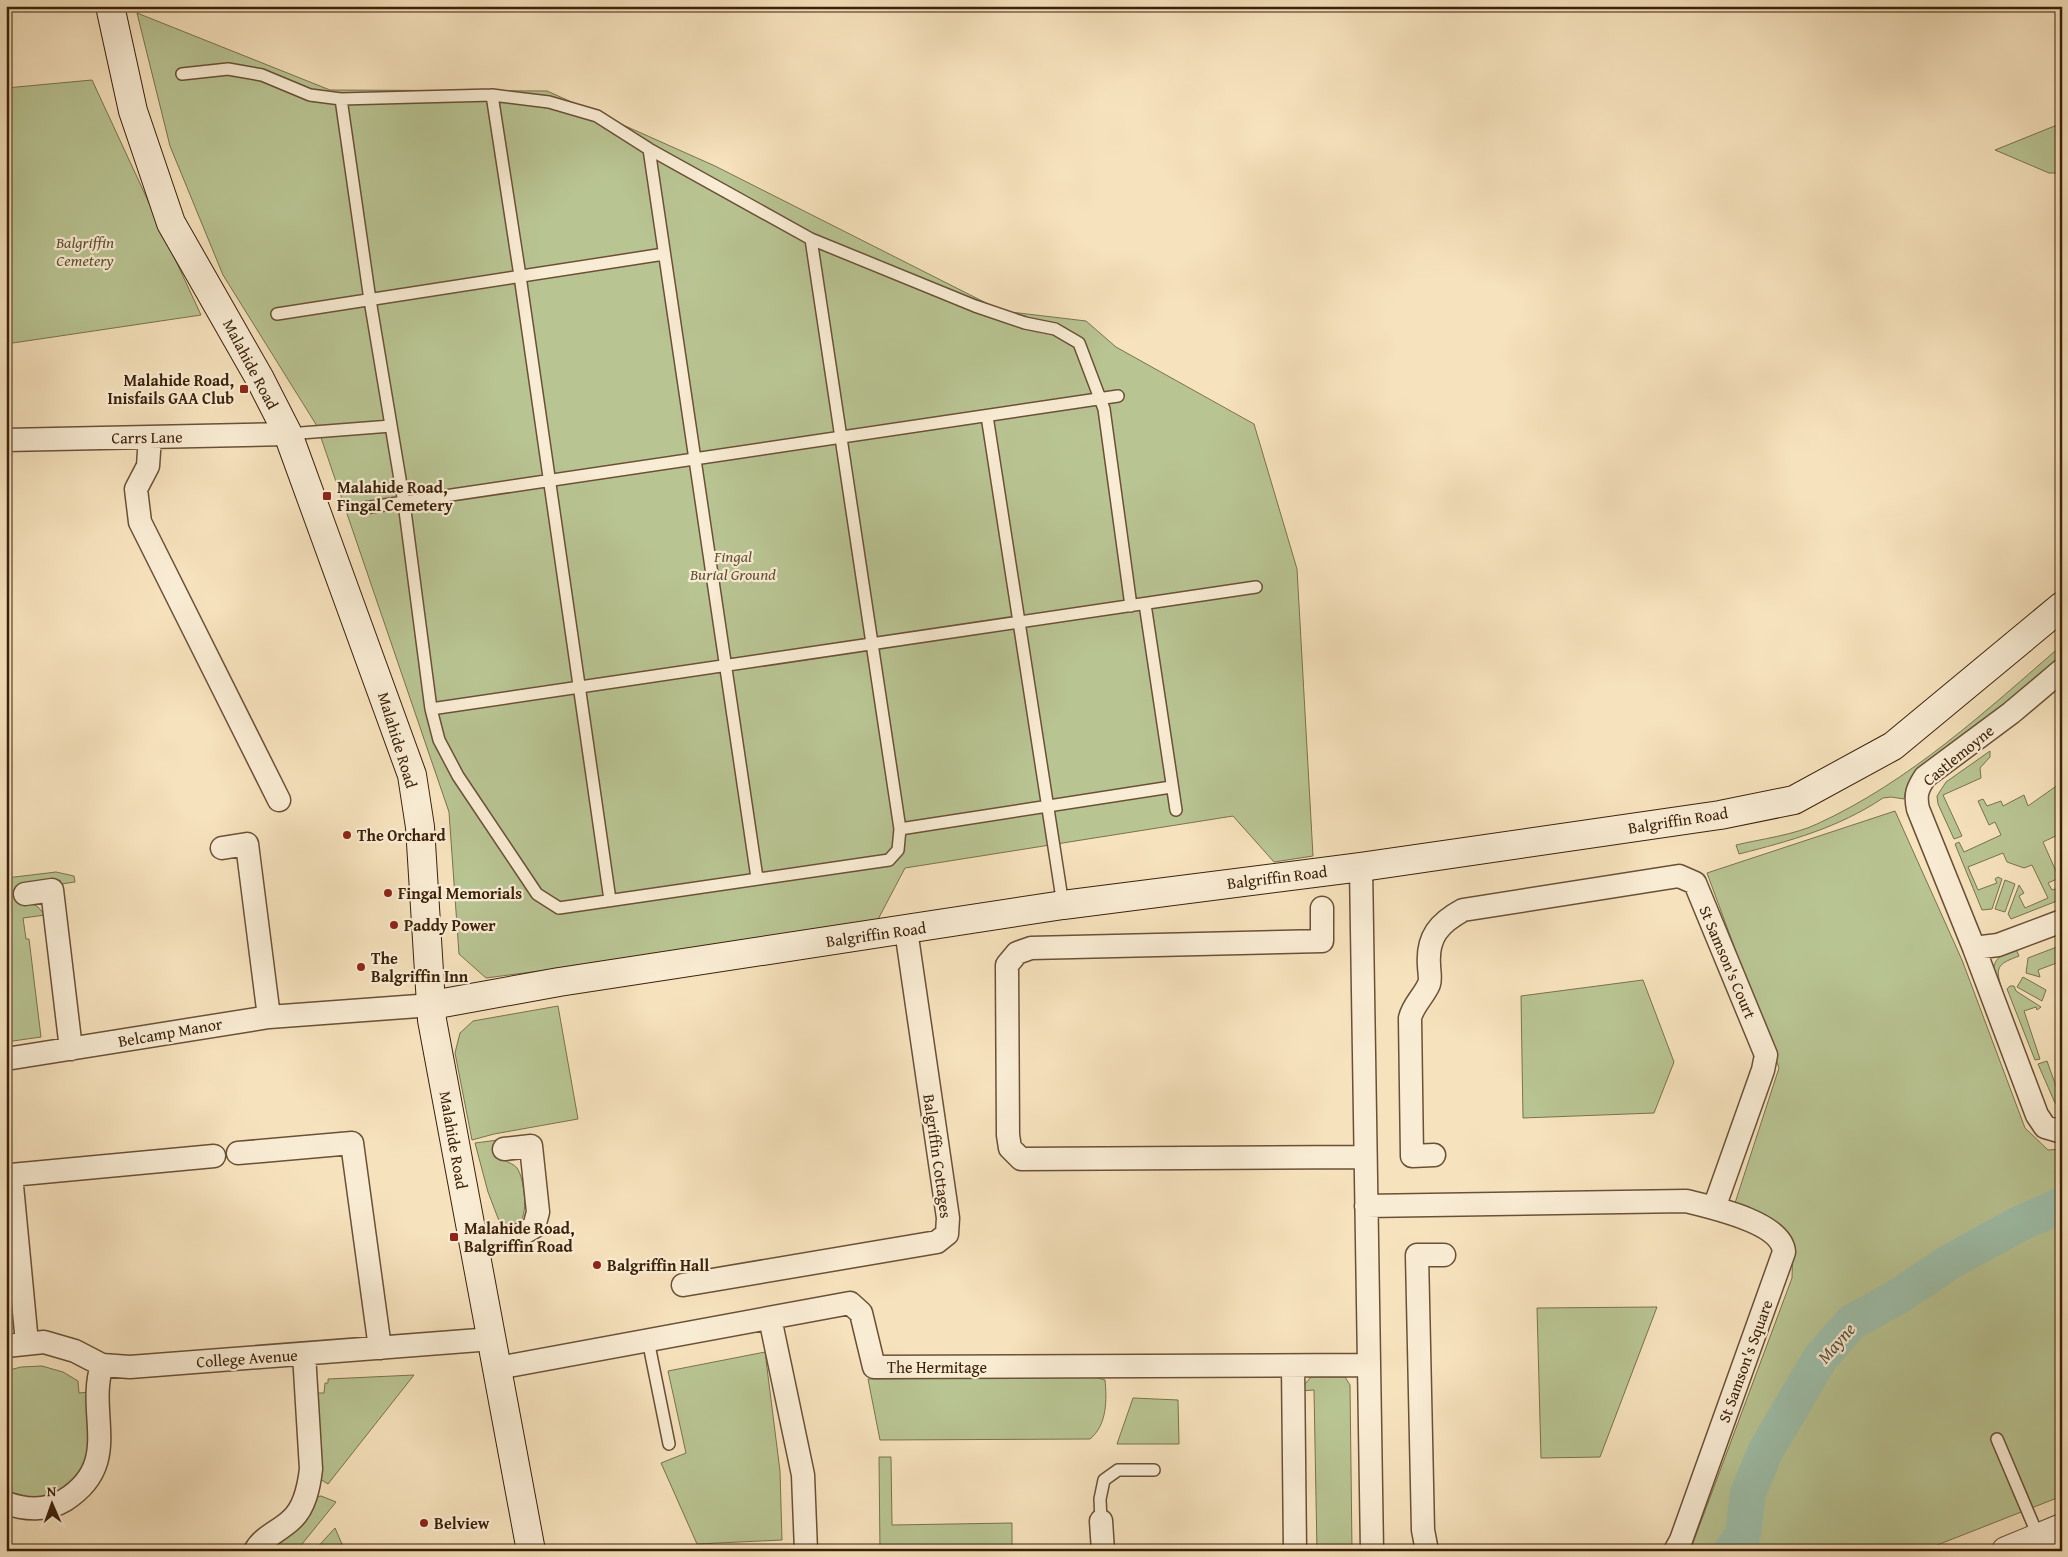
<svg xmlns="http://www.w3.org/2000/svg" width="2068" height="1557" font-family="'Gentium Book Plus',serif">
<style>
.green{fill:#b9c493;stroke:#7a724e}
.lines{fill:none;stroke-linecap:round;stroke-linejoin:round}
.river{stroke:#9ebfaa;stroke-width:36}
.service-casing{stroke:#6a5136;stroke-width:14}
.minor-casing{stroke:#6a5136;stroke-width:25}
.tertiary-casing{stroke:#6a5136;stroke-width:30}
.secondary-casing{stroke:#3b2109;stroke-width:30}
.service{stroke:#f9ecd4;stroke-width:11}
.minor{stroke:#f9ecd4;stroke-width:22}
.tertiary{stroke:#f9ecd4;stroke-width:28}
.secondary{stroke:#f9ecd4;stroke-width:28}
.poi-dot{fill:#8f2418;stroke:#f9ecd4;stroke-width:2}
.labels{text-anchor:middle;dominant-baseline:central;stroke-width:4.5;stroke-linejoin:round;paint-order:stroke}
.park-label{font-size:16px;font-style:italic;fill:#615232;stroke:#f9ecd4}
.street-label{font-size:16px;fill:#3b2109;stroke:#f9ecd4}
.poi-label{font-size:16px;font-weight:bold;fill:#3b2109;stroke:#f9ecd4;text-anchor:start}
.water-label{font-size:18px;font-style:italic;fill:#595039;stroke:#f9ecd4}
</style>
<rect width="100%" height="100%" fill="#f6e2bd"/>
<filter id="stains"><feTurbulence type="fractalNoise" baseFrequency=".004" numOctaves="4"/><feColorMatrix values="0 0 0 0 .2 0 0 0 0 .09 0 0 0 0 .02 0 0 0 .5 -.17"/></filter>
<radialGradient id="worn" r=".72"><stop offset=".6" stop-color="#630" stop-opacity="0"/><stop offset="1" stop-color="#630" stop-opacity=".3"/></radialGradient>
<!-- green -->
<path class="green" d="M 137,13 L 330,90 L 547,91 L 715,166 L 1002,311 L 1086,321 L 1116,347 L 1254,424 L 1297,569 L 1313,856 L 1274,862 L 1233,816 L 905,868 L 874,927 L 486,978 L 459,954 L 449,812 L 317,426 L 223,275 L 170,146 Z
M 92,80 L 201,315 L 6,344 L 6,88 Z
M 2062,123 L 2062,173 L 2049,173 L 1995,150 Z
M 2062,645 L 2062,658 L 1990,719 L 1913,776 L 1906,789 L 1904,799 L 1891,797 L 1883,798 C 1838,828 1790,841 1739,854 L 1736,845 C 1761,839 1794,835 1817,824 C 1909,782 1986,711 2062,645 Z
M 1990,751 L 1990,757 L 1980,768 L 1981,778 L 1943,795 L 1962,836 L 1954,839 L 1938,804 L 1937,796 L 1946,782 Z
M 2062,782 L 2062,833 L 2043,842 L 2059,878 L 2048,883 L 2052,890 L 2062,887 L 2062,899 L 2011,919 L 2008,914 L 2019,885 L 2024,893 L 2019,896 L 2025,908 L 2048,898 L 2032,865 L 2024,868 L 2007,862 L 2003,853 L 1968,867 L 1978,890 L 1997,883 L 1995,879 L 1998,877 L 2002,879 L 1992,909 L 1982,910 L 1955,844 L 1959,842 L 1964,852 L 2001,835 L 1995,822 L 1989,825 L 1978,801 L 1983,799 L 1987,806 L 2001,801 L 2003,806 L 2024,795 L 2028,806 Z
M 1895,811 L 1962,960 L 2025,1128 L 2048,1150 L 2062,1149 L 2062,1496 L 1922,1551 L 1690,1551 L 1792,1278 L 1793,1242 L 1775,1222 L 1735,1203 L 1779,1068 L 1707,873 Z
M 56,872 L 74,876 L 75,882 L 61,884 L 60,880 L 23,886 L 25,902 L 37,906 L 45,915 L 23,918 L 26,939 L 29,939 L 41,1037 L 6,1042 L 6,878 Z
M 2005,880 L 2015,884 L 2005,912 L 1995,909 Z
M 2062,945 L 2062,961 L 2038,970 L 2040,977 L 2026,973 L 2028,958 Z
M 2016,949 L 2019,956 C 2001,963 1994,965 2001,986 L 1994,988 C 1992,964 1992,957 2016,949 Z
M 2023,977 L 2046,990 L 2042,1001 L 2017,987 Z
M 1643,980 L 1674,1062 L 1654,1113 L 1523,1118 L 1521,996 Z
M 2010,986 L 2014,986 L 2016,991 L 2041,1007 L 2037,1010 L 2036,1007 L 2024,1011 L 2040,1059 L 2035,1060 L 2007,989 Z
M 558,1006 L 578,1119 L 494,1134 L 472,1140 L 455,1053 L 460,1033 L 473,1021 Z
M 2047,1061 L 2062,1103 L 2062,1109 L 2055,1103 L 2038,1064 Z
M 498,1140 L 500,1158 C 505,1161 514,1164 517,1168 C 524,1177 530,1219 517,1224 C 513,1226 506,1225 501,1226 L 488,1192 L 475,1143 Z
M 1657,1307 L 1600,1457 L 1541,1458 L 1537,1308 Z
M 765,1352 L 780,1471 L 782,1540 L 697,1544 L 661,1463 L 686,1453 L 668,1371 Z
M 42,1366 L 63,1372 L 78,1381 L 79,1393 L 90,1392 L 94,1442 L 76,1482 L 55,1494 L 32,1498 L 6,1491 L 6,1371 L 21,1367 Z
M 414,1375 L 328,1484 L 320,1479 L 317,1393 L 324,1393 L 325,1383 L 328,1383 L 328,1379 Z
M 1095,1377 L 1105,1380 C 1107,1400 1107,1425 1090,1439 L 880,1440 L 868,1379 Z
M 1311,1377 L 1345,1377 L 1350,1385 L 1352,1551 L 1317,1551 L 1314,1390 L 1299,1391 Z
M 1133,1398 L 1178,1400 L 1179,1444 L 1117,1444 Z
M 879,1457 L 891,1457 L 892,1525 L 1012,1523 L 1012,1551 L 880,1551 Z
M 321,1496 L 336,1502 L 298,1549 L 267,1551 L 316,1497 Z
M 335,1528 L 345,1551 L 314,1551 Z"/>
<g class="lines">
<!-- river -->
<path class="river" d="M 1731,1551 L 1743,1535 L 1748,1493 L 1766,1450 L 1821,1357 L 1852,1322 L 1899,1296 L 1948,1263 L 2017,1225 L 2062,1205"/>
<defs>
<path id="service" d="M 182,74 L 228,69 L 262,75 L 310,95 L 341,99 L 492,95 L 549,102 L 597,116 L 649,149 L 811,239 L 975,306 L 1025,323 L 1055,329 L 1079,343 L 1104,409 L 1131,606
M 492,95 L 520,276 L 610,900
M 341,99 L 370,300 L 404,503 L 431,709 L 439,740 L 458,776 L 537,894 L 559,908 L 889,860 L 898,850 L 900,829 L 1171,787
M 649,149 L 757,878
M 811,239 L 900,829
M 277,314 L 664,254
M 987,416 L 1063,905
M 288,434 L 391,426
M 364,508 L 1118,396
M 1145,604 L 1176,810
M 431,709 L 1256,587
M 648,1340 L 669,1444
M 1997,1439 L 2039,1538
M 1101,1521 L 1100,1499 L 1104,1480 L 1118,1470 L 1154,1470"/>
<path id="minor" d="M 150,437 L 148,466 L 136,489 L 140,522 L 279,800
M 6,440 L 288,434
M 2062,670 L 2011,713 L 1925,777 C 1917,789 1915,795 1918,809 L 1974,948 L 2037,1115 L 2045,1127 L 2062,1132
M 222,848 L 247,844 L 269,1017
M 1361,867 L 1372,1551
M 25,894 L 52,890 L 71,1049
M 1322,908 L 1322,941 L 1031,948 L 1017,953 L 1007,965 L 1008,1135 L 1010,1148 L 1021,1159 L 1365,1157
M 1974,948 L 1998,945 L 2062,921
M 6,1059 L 269,1017 L 432,1005
M 238,1153 L 352,1143 L 380,1348
M 1434,1155 L 1412,1156 L 1410,1018 C 1413,1005 1424,996 1429,984 C 1431,979 1429,971 1429,965 C 1427,937 1439,923 1463,910 L 1679,876 L 1695,883 L 1766,1055 L 1763,1070 L 1714,1208
M 1366,1206 L 1686,1201 C 1710,1207 1782,1222 1784,1252 L 1681,1540 L 1675,1551
M 473,1242 L 520,1235 L 534,1227 L 538,1212 L 531,1146 L 504,1149
M 683,1285 L 937,1242 L 947,1234 L 948,1218 L 906,930
M 770,1318 L 803,1475 L 806,1551
M 27,1343 L 11,1175 L 214,1156
M 6,1346 L 44,1342 L 75,1351 L 102,1365 L 130,1367 L 492,1339
M 1293,1366 L 1295,1551
M 498,1368 L 850,1303 L 861,1313 L 874,1367 L 1369,1365
M 6,1503 C 25,1510 47,1511 65,1500 C 123,1463 86,1415 102,1365
M 1101,1521 L 1103,1551
M 255,1551 C 263,1536 280,1531 291,1520 C 305,1508 309,1486 311,1469 L 304,1354
M 1427,1551 L 1423,1530 L 1417,1255 L 1444,1255"/>
<path id="tertiary" d="M 2006,1551 L 2062,1528"/>
<path id="secondary" d="M 110,6 L 133,111 L 171,223 L 260,379 L 288,434 L 412,775 L 420,827 L 432,1020 L 531,1551
M 432,1005 L 559,982 L 1063,905 L 1361,867 L 1720,815 L 1794,800 L 1893,746 L 2062,606"/>
</defs>
<!-- service casing -->
<use href="#service" class="service-casing"/>
<!-- minor casing -->
<use href="#minor" class="minor-casing"/>
<!-- tertiary casing -->
<use href="#tertiary" class="tertiary-casing"/>
<!-- secondary casing -->
<use href="#secondary" class="secondary-casing"/>
<!-- service -->
<use href="#service" class="service"/>
<!-- minor -->
<use href="#minor" class="minor"/>
<!-- tertiary -->
<use href="#tertiary" class="tertiary"/>
<!-- secondary -->
<use href="#secondary" class="secondary"/>
</g>
<!-- markers -->
<g class="poi-dot">
<rect x="239" y="384" width="10" height="10" rx="2.5"/>
<rect x="322" y="491" width="10" height="10" rx="2.5"/>
<circle cx="347" cy="835" r="5"/>
<circle cx="388" cy="893" r="5"/>
<circle cx="394" cy="925" r="5"/>
<circle cx="361" cy="967" r="5"/>
<rect x="449" y="1232" width="10" height="10" rx="2.5"/>
<circle cx="597" cy="1265" r="5"/>
<circle cx="424" cy="1523" r="5"/>
</g>
<g class="labels">
<!-- park labels -->
<g class="park-label">
<text x="85" y="242">Balgriffin<tspan x="85" dy="18">Cemetery</tspan></text>
<text x="733" y="556">Fingal<tspan x="733" dy="18">Burial Ground</tspan></text>
</g>
<!-- street labels -->
<g class="street-label">
<text transform="translate(251 364) rotate(62)">Malahide Road</text>
<text transform="translate(147 437) rotate(-1)">Carrs Lane</text>
<text transform="translate(398 740) rotate(73)">Malahide Road</text>
<text transform="translate(1958 755) rotate(-39)">Castlemoyne</text>
<text transform="translate(1678 820) rotate(-9)">Balgriffin Road</text>
<text transform="translate(1277 877) rotate(-7)">Balgriffin Road</text>
<text transform="translate(876 934) rotate(-8)">Balgriffin Road</text>
<text transform="translate(1728 962) rotate(67)">St Samson's Court</text>
<text transform="translate(170 1032) rotate(-10)">Belcamp Manor</text>
<text transform="translate(454 1140) rotate(80)">Malahide Road</text>
<text transform="translate(938 1156) rotate(82)">Balgriffin Cottages</text>
<text transform="translate(247 1358) rotate(-4)">College Avenue</text>
<text transform="translate(1745 1361) rotate(-70)">St Samson's Square</text>
<text x="937" y="1367">The Hermitage</text>
</g>
<!-- poi labels -->
<g class="poi-label">
<text x="234" y="380" text-anchor="end">Malahide Road,<tspan x="234" dy="18">Inisfails GAA Club</tspan></text>
<text x="337" y="487">Malahide Road,<tspan x="337" dy="18">Fingal Cemetery</tspan></text>
<text x="357" y="835">The Orchard</text>
<text x="398" y="893">Fingal Memorials</text>
<text x="404" y="925">Paddy Power</text>
<text x="371" y="958">The<tspan x="371" dy="18">Balgriffin Inn</tspan></text>
<text x="464" y="1228">Malahide Road,<tspan x="464" dy="18">Balgriffin Road</tspan></text>
<text x="607" y="1265">Balgriffin Hall</text>
<text x="434" y="1523">Belview</text>
</g>
<!-- water labels -->
<g class="water-label">
<text transform="translate(1836 1343) rotate(-49)">Mayne</text>
</g>
</g>
<!-- margin -->
<rect width="2068" height="1557" fill="none" stroke="#f6e2bd" stroke-width="25"/>
<rect x="8" y="8" width="2053" height="1542" fill="none" stroke="#3b2109" stroke-width="2.5"/>
<rect x="12" y="12" width="2043" height="1532" fill="none" stroke="#3b2109"/>
<!-- north arrow -->
<g transform="translate(52 1504) rotate(358)" stroke="#f9ecd4" stroke-width="4" paint-order="stroke">
<path d="M0-4L9 19L0 12L-9 19Z" fill="#3b2109"/>
<text y="-8" font-size="14" font-weight="bold" text-anchor="middle" fill="#3b2109">N</text>
</g>
<rect width="100%" height="100%" filter="url(#stains)"/>
<rect width="100%" height="100%" fill="url(#worn)"/>
</svg>
